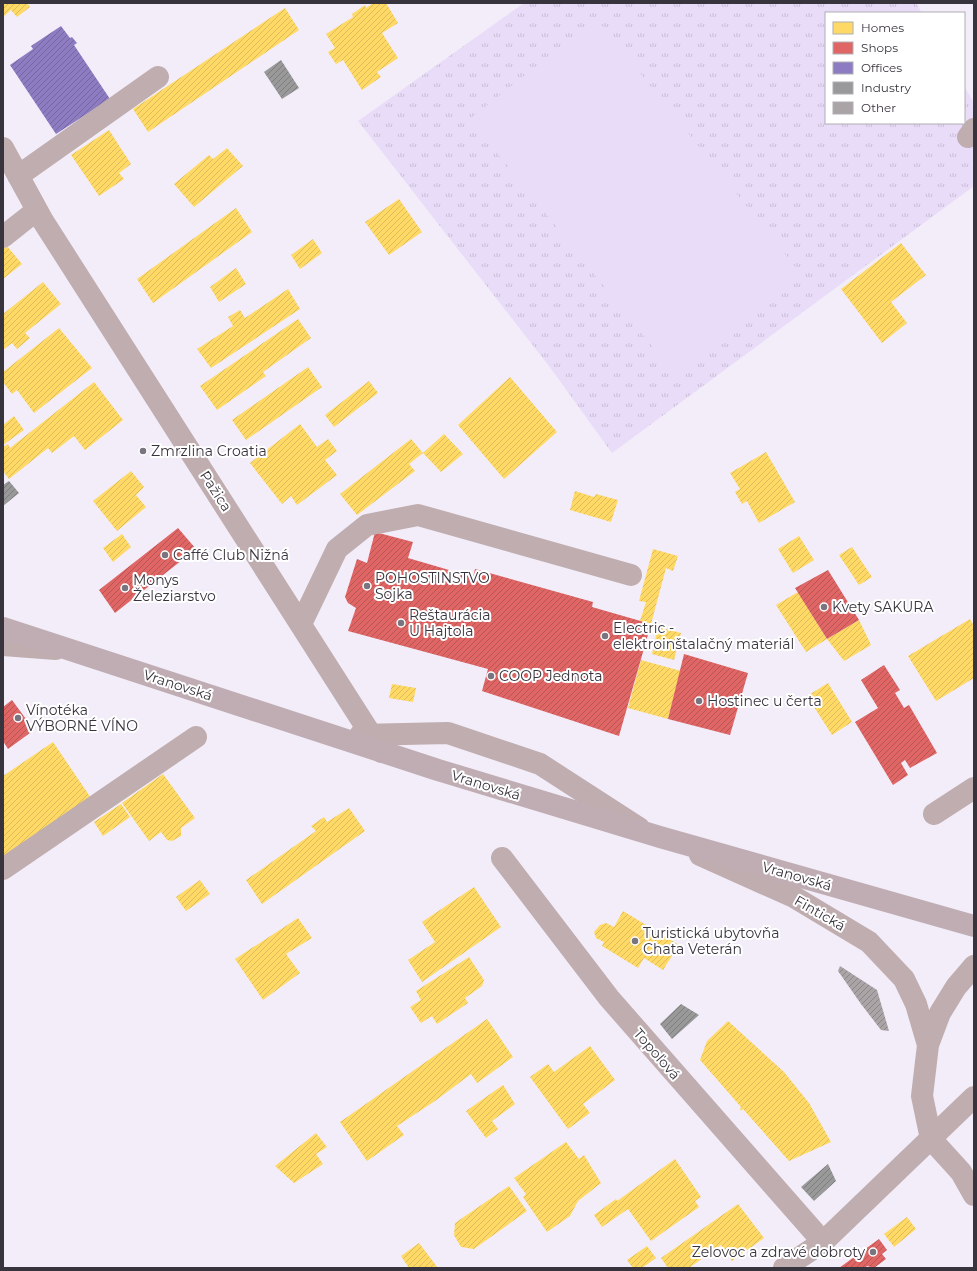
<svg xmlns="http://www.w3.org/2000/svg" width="977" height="1271" font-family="Montserrat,sans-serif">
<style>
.grass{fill:url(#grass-tufts)}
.pitch{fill:#e9dcf8}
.homes{fill:url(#homes-hatch)}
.shops{fill:url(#shops-hatch)}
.offices{fill:url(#offices-hatch)}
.industry{fill:url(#industry-hatch)}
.building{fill:url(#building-hatch)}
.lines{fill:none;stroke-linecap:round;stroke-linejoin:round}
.minor{stroke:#bfadaf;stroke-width:22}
.major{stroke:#bfadb3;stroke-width:22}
.poi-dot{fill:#79757f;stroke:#fff;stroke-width:1.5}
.labels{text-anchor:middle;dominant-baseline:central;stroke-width:4;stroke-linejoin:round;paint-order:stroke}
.poi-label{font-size:14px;fill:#38343e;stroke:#fff;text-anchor:start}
.street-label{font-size:14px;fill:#38343e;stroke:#fff}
</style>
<defs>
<pattern id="grass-tufts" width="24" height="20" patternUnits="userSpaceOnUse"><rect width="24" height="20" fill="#e9dcf8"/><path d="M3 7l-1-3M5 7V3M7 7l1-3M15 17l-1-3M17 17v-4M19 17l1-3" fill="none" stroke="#c9bdd6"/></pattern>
<pattern id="homes-hatch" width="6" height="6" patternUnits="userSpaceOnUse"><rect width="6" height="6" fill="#ffd966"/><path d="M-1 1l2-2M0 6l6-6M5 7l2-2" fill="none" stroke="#dbbb5a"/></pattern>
<pattern id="shops-hatch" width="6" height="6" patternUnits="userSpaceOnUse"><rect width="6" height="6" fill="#e06666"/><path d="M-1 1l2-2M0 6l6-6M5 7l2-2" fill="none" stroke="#b75555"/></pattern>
<pattern id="offices-hatch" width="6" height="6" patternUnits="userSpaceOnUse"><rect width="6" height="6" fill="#8e7cc3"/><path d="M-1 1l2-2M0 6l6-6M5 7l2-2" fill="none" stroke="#7566a0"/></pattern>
<pattern id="industry-hatch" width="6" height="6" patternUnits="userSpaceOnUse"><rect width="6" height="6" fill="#999"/><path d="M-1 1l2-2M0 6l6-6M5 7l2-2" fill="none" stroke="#7e7e7e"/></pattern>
<pattern id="building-hatch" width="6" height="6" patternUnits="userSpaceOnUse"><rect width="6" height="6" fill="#aba4a7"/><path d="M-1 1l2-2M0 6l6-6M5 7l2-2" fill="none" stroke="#8c8689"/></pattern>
</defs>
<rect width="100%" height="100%" fill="#f2edf9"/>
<!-- grass -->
<path class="grass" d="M 524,3 L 916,3 L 922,13 L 826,13 L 826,123 L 964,123 L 964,86 L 974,103 L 974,186 L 612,453 L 549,366 L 358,121 Z"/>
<!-- pitch -->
<path class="pitch" d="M 596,18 L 801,274 L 675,375 L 470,119 Z"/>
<!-- homes -->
<path class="homes" d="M 3,3 L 27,3 L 30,7 L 17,17 L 11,10 L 3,17 Z
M 373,3 L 386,3 L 398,23 L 382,33 L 398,58 L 377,72 L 381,77 L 362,90 L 343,60 L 336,64 L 328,52 L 335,48 L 326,34 L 353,17 L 352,14 L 365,5 L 366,8 Z
M 285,8 L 299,30 L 148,132 L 133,109 Z
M 109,130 L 131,164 L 119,173 L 124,179 L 99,196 L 71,155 Z
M 227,148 L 243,166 L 194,207 L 174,184 L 209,155 L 213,159 Z
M 399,199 L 422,232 L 389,255 L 365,222 Z
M 236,208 L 252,232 L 153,303 L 137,279 Z
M 313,239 L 322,253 L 300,269 L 291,255 Z
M 901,243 L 926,275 L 891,302 L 907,323 L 882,343 L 841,289 Z
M 7,246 L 22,264 L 3,279 L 3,249 Z
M 236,268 L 246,284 L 219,302 L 210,287 Z
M 43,282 L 61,304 L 25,333 L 30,338 L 17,349 L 12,343 L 3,350 L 3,314 Z
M 288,289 L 300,309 L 211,368 L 197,349 L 233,326 L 228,317 L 240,310 L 245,318 Z
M 298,319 L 311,338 L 263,372 L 266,376 L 217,410 L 200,386 Z
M 59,328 L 92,368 L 34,413 L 17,390 L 12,394 L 3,382 L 3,372 Z
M 308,367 L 322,387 L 246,440 L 232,420 Z
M 510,377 L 557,432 L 504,479 L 458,425 Z
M 369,381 L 378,393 L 334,427 L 325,415 Z
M 94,382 L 123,420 L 85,450 L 74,436 L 52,453 L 48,448 L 9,479 L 3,471 L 3,447 L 8,444 L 10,448 Z
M 14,416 L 24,430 L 3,445 L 3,425 Z
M 300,424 L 317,447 L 328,439 L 337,451 L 325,460 L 337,475 L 297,505 L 291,496 L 282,504 L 250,463 Z
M 444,434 L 463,454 L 441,472 L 423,453 Z
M 411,439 L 423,453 L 409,464 L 415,471 L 357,515 L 340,494 Z
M 766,452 L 795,502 L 759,523 L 747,501 L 742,504 L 735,492 L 740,489 L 730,473 Z
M 131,471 L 144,487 L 136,495 L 146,507 L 117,531 L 93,501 Z
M 575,491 L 594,497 L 596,494 L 618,500 L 611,522 L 570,510 Z
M 122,534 L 131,547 L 113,562 L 103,548 Z
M 799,536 L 814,560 L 793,573 L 778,549 Z
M 852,547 L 872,577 L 859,585 L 839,555 Z
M 653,549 L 678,556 L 673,571 L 666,568 L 651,624 L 640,621 L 646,602 L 639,601 Z
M 798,592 L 827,639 L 806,652 L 776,605 Z
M 970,619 L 974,626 L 974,678 L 936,701 L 908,656 Z
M 859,620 L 871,645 L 844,661 L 827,639 Z
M 658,627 L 681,633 L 674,660 L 652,654 Z
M 641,660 L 681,671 L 668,719 L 628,708 Z
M 828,683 L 852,722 L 832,735 L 807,696 Z
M 392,684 L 416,688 L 413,702 L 389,698 Z
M 53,742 L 91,798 L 3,858 L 3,776 Z
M 163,774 L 195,818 L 181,828 L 181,836 L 172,841 L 167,840 L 161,832 L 149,841 L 122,803 Z
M 121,804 L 130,817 L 103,836 L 94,822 Z
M 349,808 L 365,831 L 262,904 L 246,880 L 316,831 L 311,826 L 324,817 L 327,822 Z
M 200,880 L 210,894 L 186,911 L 176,897 Z
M 474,887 L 501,927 L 422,982 L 408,960 L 435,942 L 422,922 Z
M 623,911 L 679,945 L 663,970 L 644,958 L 638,968 L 602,946 L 604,942 L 596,938 L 594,932 L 600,925 L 606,923 L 614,927 Z
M 298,918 L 312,938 L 286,954 L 300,973 L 263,1000 L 235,959 Z
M 469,957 L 484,980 L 482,986 L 465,998 L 468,1003 L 437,1024 L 432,1016 L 421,1023 L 410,1007 L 421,1000 L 416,991 Z
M 487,1019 L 513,1057 L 477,1083 L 471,1074 L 435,1101 L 397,1126 L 404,1135 L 367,1161 L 340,1122 Z
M 728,1021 L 784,1072 L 809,1103 L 831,1142 L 789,1161 L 743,1109 L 741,1111 L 740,1109 L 741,1107 L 700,1060 L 707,1041 Z
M 590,1046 L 615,1080 L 583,1104 L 590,1113 L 568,1129 L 530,1077 L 548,1064 L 554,1072 Z
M 503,1085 L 515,1104 L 492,1121 L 498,1129 L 486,1138 L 466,1111 Z
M 316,1133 L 327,1147 L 316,1154 L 323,1164 L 294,1183 L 275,1166 Z
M 566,1142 L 579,1159 L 584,1155 L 601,1183 L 578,1201 L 570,1216 L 547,1232 L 523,1197 L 526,1194 L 514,1178 Z
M 675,1159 L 701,1197 L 695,1201 L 699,1207 L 651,1241 L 628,1209 L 602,1227 L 594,1215 L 616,1199 L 617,1201 Z
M 509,1186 L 527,1211 L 474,1249 L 461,1247 L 454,1235 L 455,1223 Z
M 738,1204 L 764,1238 L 732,1261 L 721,1245 L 689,1268 L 668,1268 L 661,1258 Z
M 907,1217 L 916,1229 L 894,1247 L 884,1234 Z
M 419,1243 L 438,1268 L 409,1268 L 401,1256 Z
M 647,1246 L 656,1258 L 642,1268 L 633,1268 L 627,1260 Z"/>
<!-- shops -->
<path class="shops" d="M 178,528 L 196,549 L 115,613 L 99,590 Z
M 375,532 L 413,542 L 408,558 L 473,577 L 475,569 L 593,602 L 592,607 L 651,624 L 619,736 L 482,691 L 488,669 L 348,631 L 356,608 L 348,603 L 345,597 L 357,559 L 367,563 Z
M 828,570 L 859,620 L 827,639 L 795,588 Z
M 684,654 L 748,673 L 730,735 L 668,719 Z
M 884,665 L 900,690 L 895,693 L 904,708 L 909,705 L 937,753 L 910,768 L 905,760 L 901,763 L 908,775 L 893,785 L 855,722 L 878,708 L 861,680 Z
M 12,700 L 34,730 L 8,749 L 3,741 L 3,707 Z
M 879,1239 L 887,1250 L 882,1254 L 886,1259 L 874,1268 L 867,1266 L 865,1268 L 839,1268 Z"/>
<!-- offices -->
<path class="offices" d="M 61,26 L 70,38 L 72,37 L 77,43 L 74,45 L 110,99 L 56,134 L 10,65 L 33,49 L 31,46 Z"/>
<!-- industry -->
<path class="industry" d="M 281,60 L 299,88 L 282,99 L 264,72 Z
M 9,481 L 19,493 L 3,506 L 3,485 Z
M 681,1004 L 699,1015 L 672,1039 L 660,1024 Z
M 828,1164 L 836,1181 L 814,1201 L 801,1187 Z"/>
<!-- building -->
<path class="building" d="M 840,966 L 877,990 L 889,1031 L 881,1030 L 861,1004 L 838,971 Z"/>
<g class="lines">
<!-- minor -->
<path class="minor" d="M 968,137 L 974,129
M 3,148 L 43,221 L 382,752
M 18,176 L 158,77
M 3,237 L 37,210
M 301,624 L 337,549 L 367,525 L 418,515 L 631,575
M 3,645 L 56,649
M 360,735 L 448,733 L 540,764 L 639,828
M 934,814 L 974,788
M 700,855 L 794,897 L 869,942 L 904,979 L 916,1004 L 928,1045
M 502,858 L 609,998 L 823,1242
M 3,869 L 196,737
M 931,1139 L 922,1096 L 928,1045 L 940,1013 L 956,987 L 974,966
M 931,1139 L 961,1172 L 974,1195
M 784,1268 L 823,1242 L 974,1097"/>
<!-- major -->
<path class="major" d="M 3,628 L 438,770 L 660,837 L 974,926"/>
</g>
<!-- markers -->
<g class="poi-dot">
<circle cx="143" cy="451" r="4"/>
<circle cx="165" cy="555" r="4"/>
<circle cx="367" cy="586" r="4"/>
<circle cx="125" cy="588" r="4"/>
<circle cx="824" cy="607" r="4"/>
<circle cx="401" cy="623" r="4"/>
<circle cx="605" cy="636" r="4"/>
<circle cx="491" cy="676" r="4"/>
<circle cx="699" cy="701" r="4"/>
<circle cx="18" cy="718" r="4"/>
<circle cx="635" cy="941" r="4"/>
<circle cx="873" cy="1252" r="4"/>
</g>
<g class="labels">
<!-- poi labels -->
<g class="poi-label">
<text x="151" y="451">Zmrzlina Croatia</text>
<text x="173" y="555">Caffé Club Nižná</text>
<text x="375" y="578">POHOSTINSTVO<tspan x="375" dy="16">Sojka</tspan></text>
<text x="133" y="580">Monys<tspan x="133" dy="16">Železiarstvo</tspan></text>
<text x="832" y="607">Kvety SAKURA</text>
<text x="409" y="615">Reštaurácia<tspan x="409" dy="16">U Hajtola</tspan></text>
<text x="613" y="628">Electric -<tspan x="613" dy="16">elektroinštalačný materiál</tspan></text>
<text x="499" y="676">COOP Jednota</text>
<text x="707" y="701">Hostinec u čerta</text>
<text x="26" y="710">Vínotéka<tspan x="26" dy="16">VÝBORNÉ VÍNO</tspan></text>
<text x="643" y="933">Turistická ubytovňa<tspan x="643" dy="16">Chata Veterán</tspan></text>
<text x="865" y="1252" text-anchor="end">Zelovoc a zdravé dobroty</text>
</g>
<!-- street labels -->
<g class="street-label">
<text transform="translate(216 491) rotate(57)">Pažica</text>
<text transform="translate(178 685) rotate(18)">Vranovská</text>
<text transform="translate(486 785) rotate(17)">Vranovská</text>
<text transform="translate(797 876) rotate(16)">Vranovská</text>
<text transform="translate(820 913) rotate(30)">Fintická</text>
<text transform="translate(657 1054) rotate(49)">Topoľová</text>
</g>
</g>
<!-- border -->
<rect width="977" height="1271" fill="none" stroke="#38343e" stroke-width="8"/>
<!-- legend -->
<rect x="825" y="12" width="140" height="112" fill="#ffffff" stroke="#afaeb2"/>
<rect x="833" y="22" width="20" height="12" fill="#ffd966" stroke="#afaeb2"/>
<text x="861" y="32" font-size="12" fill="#38343e">Homes</text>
<rect x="833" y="42" width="20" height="12" fill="#e06666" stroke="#afaeb2"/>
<text x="861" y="52" font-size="12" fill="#38343e">Shops</text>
<rect x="833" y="62" width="20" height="12" fill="#8e7cc3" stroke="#afaeb2"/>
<text x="861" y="72" font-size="12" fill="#38343e">Offices</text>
<rect x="833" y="82" width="20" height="12" fill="#999999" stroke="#afaeb2"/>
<text x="861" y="92" font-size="12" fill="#38343e">Industry</text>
<rect x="833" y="102" width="20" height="12" fill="#aba4a7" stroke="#afaeb2"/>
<text x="861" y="112" font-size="12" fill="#38343e">Other</text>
</svg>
